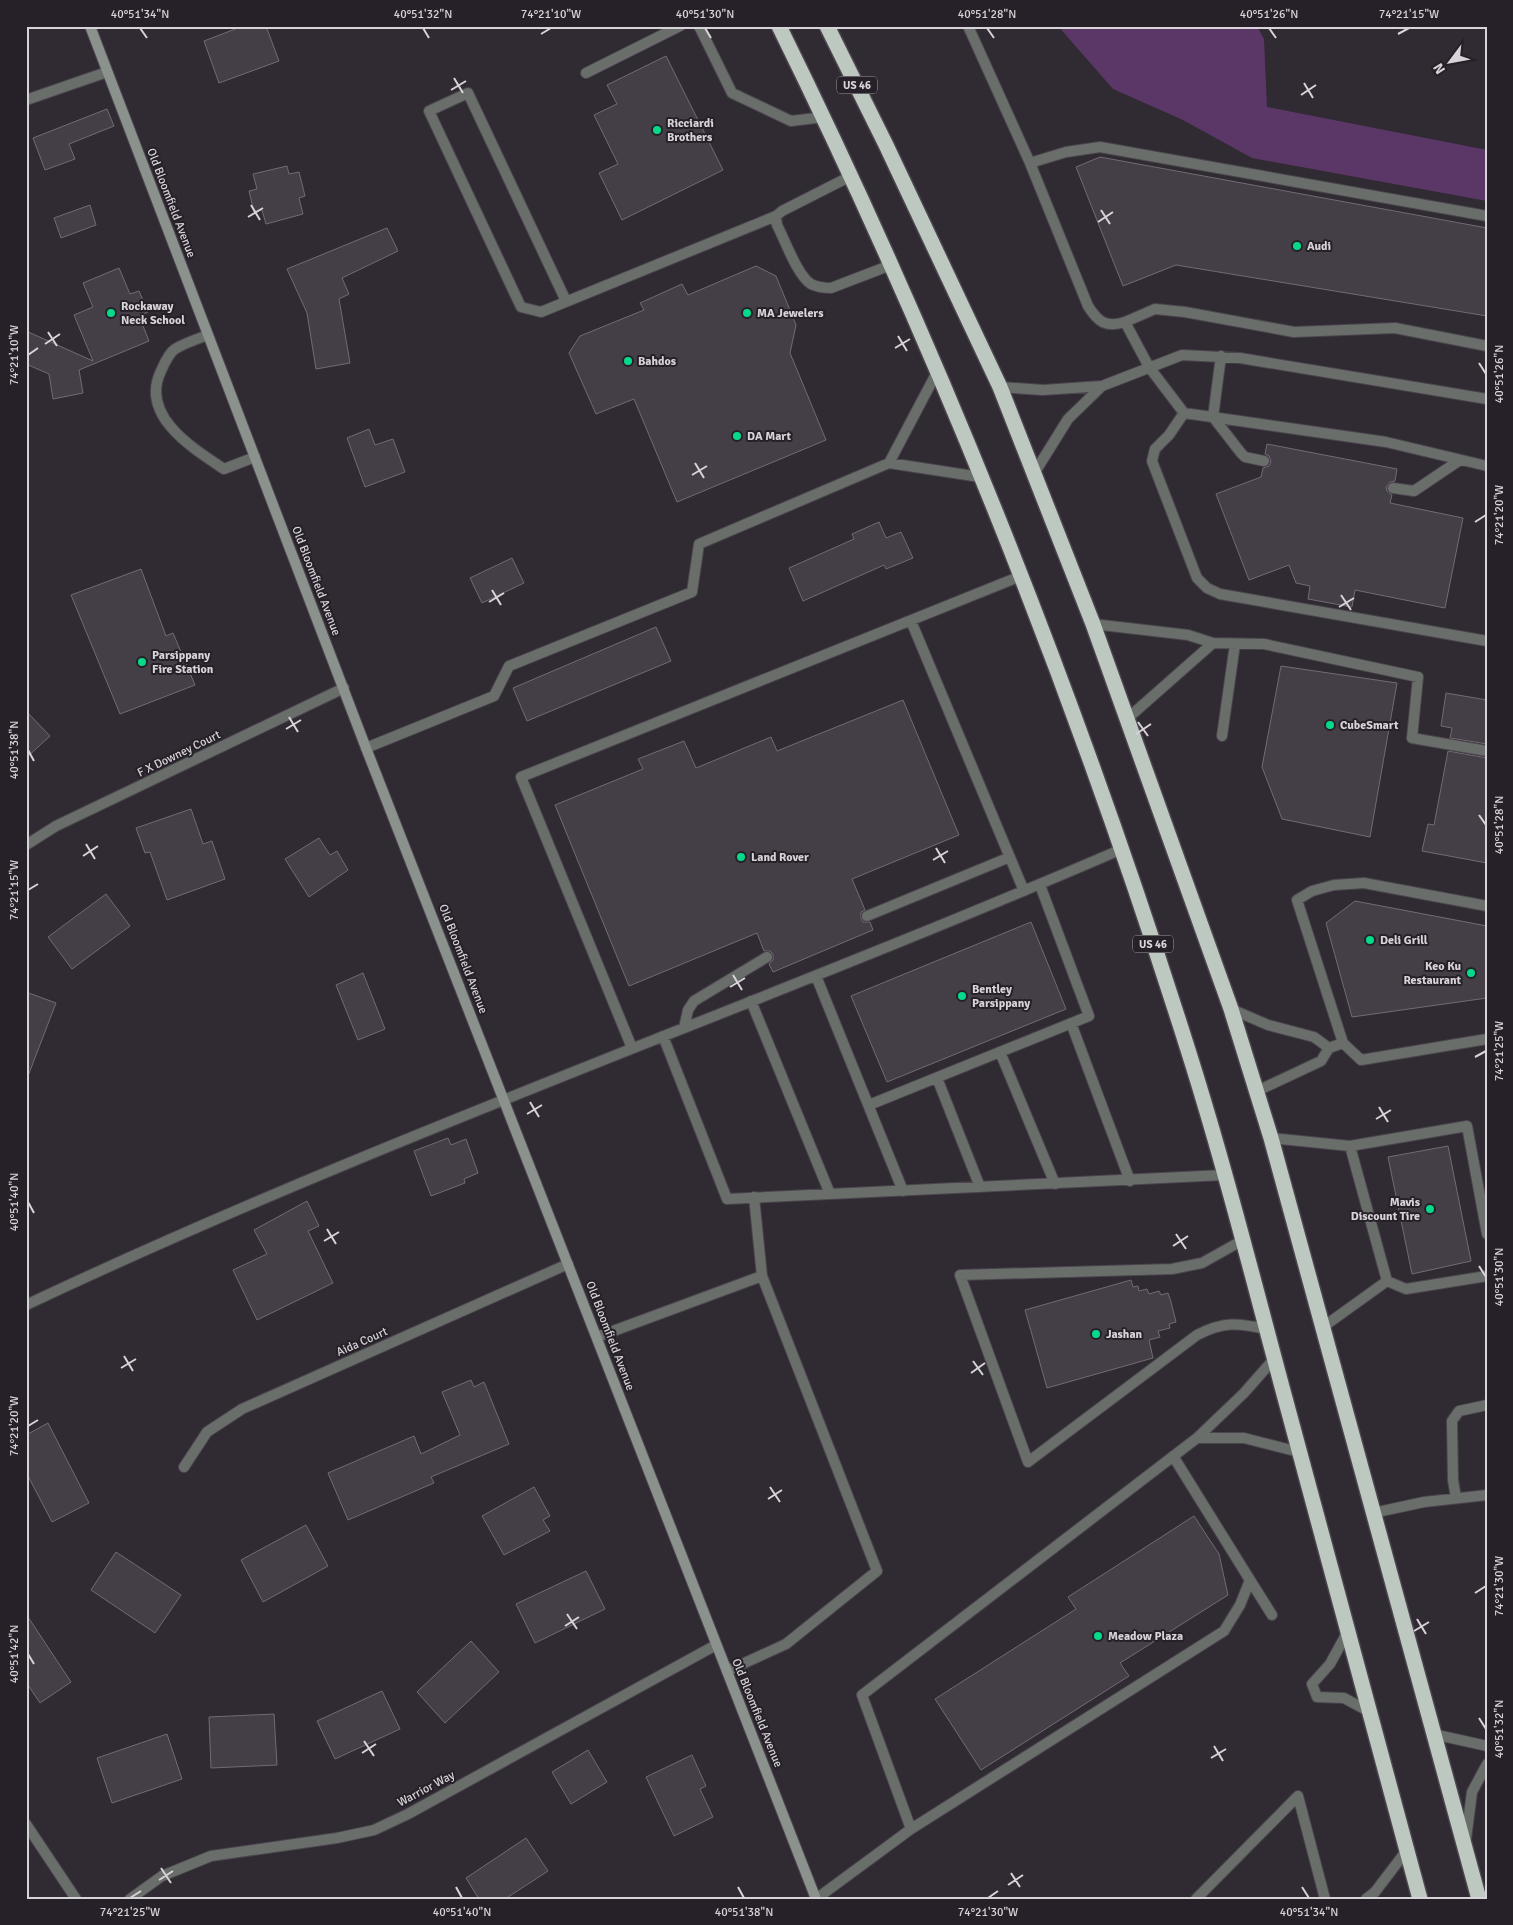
<svg xmlns="http://www.w3.org/2000/svg" width="1513" height="1925" font-family="Signika,sans-serif">
<style>
.green{fill:#5b3768}
.building{fill:#443e46;stroke:#726b74}
.lines{fill:none;stroke-linecap:round;stroke-linejoin:round}
.lane-casing{stroke:#4b454d;stroke-width:12}
.street-casing{stroke:#4b454d;stroke-width:12}
.secondary-casing{stroke:#4b454d;stroke-width:12}
.highway-casing{stroke:#4b454d;stroke-width:18}
.lane{stroke:#696e6b;stroke-width:10}
.street{stroke:#696e6b;stroke-width:10}
.secondary{stroke:#8b928e;stroke-width:10}
.highway{stroke:#bdc8c1;stroke-width:15}
.ticks{fill:none;stroke:#d7d3d8;stroke-width:2}
.poi-dot{fill:#07d98b;stroke:#262128;stroke-width:2}
.labels{text-anchor:middle;dominant-baseline:central;stroke-width:4;stroke-linejoin:round;paint-order:stroke}
.shield{fill:#262128;stroke:#a29ea3;stroke-width:1}
.shield-label{font-size:11px;font-weight:bold;fill:#d7d3d8}
.poi-label{font-size:12px;font-weight:bold;fill:#d7d3d8;stroke:#262128;text-anchor:start}
.street-label{font-size:12px;fill:#d7d3d8;stroke:#262128}
.neatline{fill:none;stroke:#d7d3d8;stroke-width:2}
.ticks-label{font-size:12px;text-anchor:middle;fill:#d7d3d8}
</style>
<rect width="100%" height="100%" fill="#302a32"/>
<!-- green -->
<path class="green" d="M 1058,26 L 1257,26 L 1264,39 L 1267,107 L 1487,150 L 1487,201 L 1252,158 L 1183,120 L 1113,89 Z"/>
<!-- building -->
<path class="building" d="M 243,26 L 266,26 L 279,61 L 219,83 L 204,41 Z
M 666,56 L 723,170 L 622,220 L 599,173 L 618,164 L 594,115 L 617,104 L 607,85 Z
M 107,109 L 114,126 L 69,144 L 75,159 L 45,170 L 33,138 Z
M 1100,157 L 1487,228 L 1487,316 L 1176,265 L 1123,286 L 1076,167 Z
M 287,166 L 289,174 L 299,172 L 305,196 L 299,198 L 303,214 L 266,224 L 262,210 L 254,212 L 249,191 L 257,189 L 253,174 Z
M 90,205 L 96,225 L 61,238 L 54,218 Z
M 387,228 L 398,251 L 342,278 L 349,294 L 339,299 L 350,363 L 316,369 L 307,313 L 287,269 Z
M 756,266 L 776,276 L 796,325 L 790,353 L 826,440 L 677,502 L 634,399 L 596,414 L 569,353 L 580,336 L 644,310 L 640,303 L 682,284 L 688,295 Z
M 119,268 L 130,294 L 139,291 L 148,312 L 139,316 L 149,341 L 79,370 L 83,393 L 53,399 L 49,374 L 26,364 L 26,331 L 93,361 L 74,315 L 93,307 L 83,283 Z
M 369,429 L 375,445 L 393,439 L 405,472 L 365,487 L 347,438 Z
M 1267,444 L 1397,469 L 1395,481 L 1390,482 L 1386,487 L 1387,491 L 1392,495 L 1390,503 L 1463,518 L 1445,608 L 1355,590 L 1352,607 L 1308,599 L 1310,586 L 1296,583 L 1289,565 L 1249,580 L 1216,494 L 1261,477 L 1263,468 L 1269,466 L 1271,462 L 1269,456 L 1265,454 Z
M 879,522 L 886,538 L 901,532 L 913,558 L 886,569 L 884,565 L 803,601 L 789,568 L 854,539 L 852,534 Z
M 512,558 L 524,583 L 482,603 L 470,578 Z
M 141,569 L 166,636 L 173,633 L 195,685 L 120,714 L 71,595 Z
M 656,627 L 671,661 L 527,721 L 513,688 Z
M 1281,666 L 1397,683 L 1370,837 L 1282,819 L 1262,767 Z
M 1446,693 L 1487,700 L 1487,744 L 1450,738 L 1452,728 L 1441,726 Z
M 903,700 L 959,835 L 852,879 L 865,910 L 861,912 L 861,918 L 863,922 L 870,922 L 873,930 L 773,972 L 769,964 L 773,960 L 773,954 L 770,951 L 764,951 L 757,933 L 629,986 L 555,805 L 643,769 L 638,759 L 684,741 L 696,768 L 771,737 L 777,751 Z
M 26,711 L 50,736 L 26,758 Z
M 1448,751 L 1487,758 L 1487,863 L 1422,851 L 1428,824 L 1434,825 Z
M 191,809 L 203,844 L 212,841 L 225,879 L 167,900 L 150,852 L 145,853 L 136,828 Z
M 319,838 L 330,855 L 337,851 L 348,870 L 309,897 L 285,859 Z
M 106,894 L 130,926 L 72,969 L 48,937 Z
M 1355,901 L 1487,926 L 1487,998 L 1352,1017 L 1326,923 Z
M 1031,922 L 1066,1009 L 887,1082 L 851,996 Z
M 363,973 L 385,1029 L 358,1040 L 336,985 Z
M 26,992 L 56,1003 L 28,1076 L 26,1076 Z
M 448,1138 L 451,1145 L 466,1139 L 478,1173 L 464,1179 L 465,1183 L 431,1196 L 414,1151 Z
M 1448,1146 L 1471,1261 L 1412,1274 L 1388,1157 Z
M 307,1201 L 319,1226 L 308,1231 L 333,1283 L 257,1320 L 233,1270 L 267,1254 L 254,1230 Z
M 1131,1280 L 1133,1287 L 1138,1286 L 1139,1291 L 1147,1289 L 1149,1294 L 1159,1291 L 1161,1295 L 1168,1293 L 1171,1302 L 1176,1322 L 1169,1324 L 1170,1328 L 1158,1331 L 1160,1337 L 1149,1340 L 1153,1358 L 1047,1388 L 1025,1310 Z
M 471,1380 L 474,1387 L 484,1382 L 509,1444 L 431,1477 L 434,1483 L 348,1520 L 328,1473 L 414,1436 L 421,1454 L 460,1435 L 442,1392 Z
M 48,1423 L 89,1503 L 52,1522 L 26,1472 L 26,1435 Z
M 534,1487 L 550,1516 L 543,1520 L 550,1531 L 504,1555 L 482,1516 Z
M 1194,1516 L 1219,1554 L 1228,1595 L 1120,1663 L 1129,1676 L 981,1770 L 935,1699 L 1076,1609 L 1068,1597 Z
M 306,1525 L 328,1566 L 263,1602 L 241,1560 Z
M 116,1552 L 181,1595 L 155,1633 L 91,1590 Z
M 586,1571 L 605,1609 L 535,1643 L 516,1604 Z
M 26,1614 L 71,1682 L 40,1703 L 26,1682 Z
M 471,1641 L 499,1672 L 445,1723 L 417,1692 Z
M 382,1691 L 400,1729 L 335,1759 L 317,1721 Z
M 274,1714 L 277,1765 L 211,1768 L 209,1717 Z
M 167,1734 L 182,1779 L 112,1803 L 97,1758 Z
M 588,1750 L 607,1782 L 571,1804 L 552,1772 Z
M 692,1755 L 706,1786 L 700,1789 L 713,1817 L 674,1836 L 646,1777 Z
M 526,1838 L 548,1871 L 505,1899 L 479,1899 L 466,1878 Z"/>
<g class="lines">
<defs>
<path id="lane" d="M 699,26 L 732,93 L 791,121 L 824,117
M 968,26 L 1030,163 L 1088,306 C 1098,322 1106,328 1125,322 L 1149,367 L 1184,413 L 1386,442 L 1487,466
M 586,73 L 680,26
M 1030,163 L 1066,152 L 1100,147 L 1487,216
M 851,176 L 782,211 L 776,216 L 777,225 C 785,240 797,275 811,284 C 817,287 825,288 831,288 L 891,265
M 566,301 L 468,93 L 429,111 L 521,307 L 541,312 L 776,216
M 1125,322 L 1155,309 L 1185,312 L 1294,332 L 1395,328 L 1487,346
M 208,335 C 197,339 185,343 175,349 C 169,353 164,364 161,371 C 139,416 194,449 224,469 L 255,457
M 1221,356 L 1213,417 L 1241,453 L 1245,457 L 1264,461
M 1000,387 L 1043,390 L 1102,386 L 1182,355 L 1240,358 L 1487,399
M 1184,413 L 1169,435 L 1155,449 L 1152,461 L 1197,578 L 1207,588 L 1220,594 L 1487,641
M 889,463 L 937,372
M 1035,472 L 1068,419 L 1102,386
M 1393,488 L 1414,491 L 1460,460
M 911,621 L 1024,891
M 1093,624 L 1188,635 L 1213,643 L 1128,718
M 1213,643 L 1264,644 L 1418,677 L 1412,738 L 1487,751
M 1222,736 L 1235,644
M 366,748 L 494,696 L 509,666 L 692,592 L 699,544 L 889,463 L 980,477
M 867,916 L 1010,857
M 816,976 L 903,1191
M 751,1001 L 830,1194
M 1231,1009 L 1268,1025 L 1314,1037 L 1329,1048
M 1071,1023 L 1130,1181
M 684,1028 L 688,1010 L 694,1001 L 767,957
M 663,1036 L 727,1199 L 1224,1175
M 1343,1043 L 1297,900 L 1312,891 L 1334,885 L 1364,883 L 1487,906
M 632,1048 L 521,777 L 1021,576
M 1000,1052 L 1055,1184
M 937,1078 L 980,1187
M 1257,1091 L 1321,1061 L 1329,1048 L 1343,1043 L 1361,1060 L 1487,1039
M 869,1105 L 1089,1016 L 1040,885
M 1271,1138 L 1350,1146
M 1243,1240 L 1202,1263 L 1172,1269 L 960,1275 L 1028,1462 L 1197,1335 C 1224,1321 1238,1323 1266,1329
M 1387,1281 L 1350,1146 L 1467,1126 L 1487,1234
M 1387,1281 L 1406,1289 L 1487,1276
M 26,1305 C 384,1136 759,1006 1122,849
M 1323,1327 L 1387,1281
M 597,1337 L 762,1276
M 1197,1438 L 1244,1438 L 1299,1452
M 1456,1498 L 1453,1480 L 1452,1421 L 1459,1411 L 1487,1405
M 1373,1513 L 1424,1502 L 1487,1495
M 1250,1580 L 1272,1615
M 1348,1631 L 1330,1664 L 1312,1684 L 1317,1697 L 1344,1698 L 1370,1712
M 727,1671 L 786,1644 L 877,1571 L 762,1276 L 754,1197
M 1433,1734 L 1487,1746
M 1298,1796 L 1325,1899
M 911,1829 L 862,1695 L 1197,1438 L 1244,1393 L 1274,1359
M 1466,1839 L 1472,1792 L 1487,1764
M 816,1899 L 911,1829 L 1224,1631 L 1240,1605 L 1250,1580 L 1173,1456
M 1196,1899 L 1298,1796
M 1366,1899 L 1375,1892 L 1407,1850"/>
<path id="street" d="M 26,100 L 107,72
M 26,845 L 56,826 L 344,688
M 184,1467 L 207,1432 L 242,1409 L 568,1264
M 26,1824 L 76,1899
M 130,1899 L 162,1876 L 211,1856 L 337,1838 L 374,1830 L 408,1814 L 716,1645"/>
<path id="secondary" d="M 90,26 L 366,748 L 816,1899"/>
<path id="highway" d="M 779,26 C 942,357 1078,701 1189,1053 C 1225,1167 1254,1283 1285,1398 C 1330,1565 1375,1732 1420,1899
M 827,26 L 886,145 L 1000,387 L 1093,624 L 1231,1009 L 1271,1138 L 1479,1899"/>
</defs>
<!-- lane casing -->
<use href="#lane" class="lane-casing"/>
<!-- street casing -->
<use href="#street" class="street-casing"/>
<!-- secondary casing -->
<use href="#secondary" class="secondary-casing"/>
<!-- highway casing -->
<use href="#highway" class="highway-casing"/>
<!-- lane -->
<use href="#lane" class="lane"/>
<!-- street -->
<use href="#street" class="street"/>
<!-- secondary -->
<use href="#secondary" class="secondary"/>
<!-- highway -->
<use href="#highway" class="highway"/>
</g>
<!-- ticks -->
<path class="ticks" d="M 140,28 L 147,38M 423,28 L 429,38M 705,28 L 711,38M 987,28 L 994,38M 1269,28 L 1276,38M 541,34 L 551,28M 1398,34 L 1409,28M 454,78 L 463,93M 1304,83 L 1313,98M 451,90 L 466,81M 1301,95 L 1316,85M 251,205 L 260,220M 1101,210 L 1110,224M 248,217 L 263,208M 1098,222 L 1113,212M 48,332 L 57,346M 898,336 L 907,351M 45,344 L 60,334M 895,348 L 910,339M 28,355 L 38,348M 1479,363 L 1486,374M 695,463 L 704,478M 692,475 L 707,466M 1475,522 L 1486,515M 492,590 L 501,605M 1341,595 L 1351,610M 489,602 L 504,593M 1339,607 L 1354,598M 289,717 L 298,732M 1138,722 L 1148,736M 286,729 L 301,720M 1136,734 L 1151,724M 28,750 L 34,761M 1479,815 L 1486,825M 86,844 L 95,859M 936,848 L 945,863M 83,856 L 98,846M 933,860 L 948,851M 28,890 L 38,884M 733,975 L 742,990M 730,987 L 745,978M 1475,1057 L 1486,1051M 530,1102 L 539,1117M 1379,1107 L 1388,1122M 527,1114 L 542,1105M 1376,1119 L 1391,1110M 28,1202 L 34,1213M 327,1229 L 336,1244M 1176,1234 L 1186,1249M 324,1241 L 339,1232M 1173,1246 L 1188,1236M 1479,1266 L 1486,1277M 124,1356 L 133,1371M 973,1361 L 983,1375M 121,1368 L 136,1359M 971,1373 L 985,1363M 28,1426 L 38,1420M 770,1487 L 780,1502M 768,1499 L 782,1490M 1475,1593 L 1486,1586M 567,1614 L 577,1629M 1417,1619 L 1426,1634M 565,1626 L 579,1617M 1414,1631 L 1429,1622M 28,1654 L 34,1664M 1479,1718 L 1486,1729M 364,1741 L 374,1756M 1214,1746 L 1223,1761M 362,1753 L 376,1744M 1211,1758 L 1226,1749M 161,1868 L 171,1883M 1011,1873 L 1020,1887M 159,1880 L 173,1871M 1008,1885 L 1023,1875M 456,1887 L 462,1898M 738,1887 L 744,1898M 1302,1887 L 1309,1898M 130,1898 L 141,1891M 988,1898 L 998,1891"/>
<!-- markers -->
<g class="poi-dot">
<circle cx="657" cy="130" r="5"/>
<circle cx="1297" cy="246" r="5"/>
<circle cx="111" cy="313" r="5"/>
<circle cx="747" cy="313" r="5"/>
<circle cx="628" cy="361" r="5"/>
<circle cx="737" cy="436" r="5"/>
<circle cx="142" cy="662" r="5"/>
<circle cx="1330" cy="725" r="5"/>
<circle cx="741" cy="857" r="5"/>
<circle cx="1370" cy="940" r="5"/>
<circle cx="1471" cy="973" r="5"/>
<circle cx="962" cy="996" r="5"/>
<circle cx="1430" cy="1209" r="5"/>
<circle cx="1096" cy="1334" r="5"/>
<circle cx="1098" cy="1636" r="5"/>
</g>
<g class="labels">
<!-- shield labels -->
<g class="shield">
<rect x="837" y="76.5" width="40" height="17" rx="4"/>
<rect x="1133" y="935.5" width="40" height="17" rx="4"/>
</g>
<g class="shield-label">
<text x="857" y="85">US 46</text>
<text x="1153" y="944">US 46</text>
</g>
<!-- poi labels -->
<g class="poi-label">
<text x="667" y="123">Ricciardi<tspan x="667" dy="14">Brothers</tspan></text>
<text x="1307" y="246">Audi</text>
<text x="121" y="306">Rockaway<tspan x="121" dy="14">Neck School</tspan></text>
<text x="757" y="313">MA Jewelers</text>
<text x="638" y="361">Bahdos</text>
<text x="747" y="436">DA Mart</text>
<text x="152" y="655">Parsippany<tspan x="152" dy="14">Fire Station</tspan></text>
<text x="1340" y="725">CubeSmart</text>
<text x="751" y="857">Land Rover</text>
<text x="1380" y="940">Deli Grill</text>
<text x="1461" y="966" text-anchor="end">Keo Ku<tspan x="1461" dy="14">Restaurant</tspan></text>
<text x="972" y="989">Bentley<tspan x="972" dy="14">Parsippany</tspan></text>
<text x="1420" y="1202" text-anchor="end">Mavis<tspan x="1420" dy="14">Discount Tire</tspan></text>
<text x="1106" y="1334">Jashan</text>
<text x="1108" y="1636">Meadow Plaza</text>
</g>
<!-- street labels -->
<g class="street-label">
<text transform="translate(171 203) rotate(69)">Old Bloomfield Avenue</text>
<text transform="translate(316 581) rotate(69)">Old Bloomfield Avenue</text>
<text transform="translate(179 754) rotate(-26)">F X Downey Court</text>
<text transform="translate(463 959) rotate(69)">Old Bloomfield Avenue</text>
<text transform="translate(610 1336) rotate(69)">Old Bloomfield Avenue</text>
<text transform="translate(362 1342) rotate(-24)">Aida Court</text>
<text transform="translate(757 1713) rotate(68)">Old Bloomfield Avenue</text>
<text transform="translate(426 1789) rotate(-28)">Warrior Way</text>
</g>
</g>
<!-- border -->
<rect width="1513" height="1925" fill="none" stroke="#262128" stroke-width="55"/>
<!-- north arrow -->
<g transform="translate(1450 62) rotate(238)" stroke="#262128" stroke-width="4" paint-order="stroke">
<path d="M0-4L9 19L0 12L-9 19Z" fill="#d7d3d8"/>
<text y="-8" font-size="14" font-weight="bold" text-anchor="middle" fill="#d7d3d8">N</text>
</g>
<rect x="28" y="28" width="1458" height="1870" class="neatline"/>
<g class="ticks-label">
<text x="140" y="18">40°51'34"N</text>
<text x="423" y="18">40°51'32"N</text>
<text x="551" y="18">74°21'10"W</text>
<text x="705" y="18">40°51'30"N</text>
<text x="987" y="18">40°51'28"N</text>
<text x="1269" y="18">40°51'26"N</text>
<text x="1409" y="18">74°21'15"W</text>
<text transform="translate(14 355) rotate(-90)" y="4">74°21'10"W</text>
<text transform="translate(1499 374) rotate(-90)" y="4">40°51'26"N</text>
<text transform="translate(1499 515) rotate(-90)" y="4">74°21'20"W</text>
<text transform="translate(14 750) rotate(-90)" y="4">40°51'38"N</text>
<text transform="translate(1499 825) rotate(-90)" y="4">40°51'28"N</text>
<text transform="translate(14 890) rotate(-90)" y="4">74°21'15"W</text>
<text transform="translate(1499 1051) rotate(-90)" y="4">74°21'25"W</text>
<text transform="translate(14 1202) rotate(-90)" y="4">40°51'40"N</text>
<text transform="translate(1499 1277) rotate(-90)" y="4">40°51'30"N</text>
<text transform="translate(14 1426) rotate(-90)" y="4">74°21'20"W</text>
<text transform="translate(1499 1586) rotate(-90)" y="4">74°21'30"W</text>
<text transform="translate(14 1654) rotate(-90)" y="4">40°51'42"N</text>
<text transform="translate(1499 1729) rotate(-90)" y="4">40°51'32"N</text>
<text x="130" y="1916">74°21'25"W</text>
<text x="462" y="1916">40°51'40"N</text>
<text x="744" y="1916">40°51'38"N</text>
<text x="988" y="1916">74°21'30"W</text>
<text x="1309" y="1916">40°51'34"N</text>
</g>
</svg>
